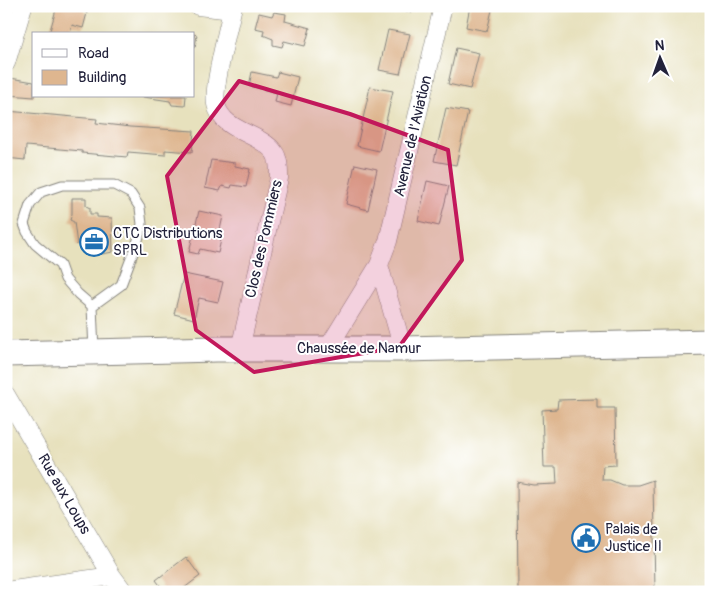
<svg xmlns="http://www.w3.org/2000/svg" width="717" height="598" font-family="Pangolin,sans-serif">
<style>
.building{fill:#deb68f}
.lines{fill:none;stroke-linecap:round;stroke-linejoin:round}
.lane-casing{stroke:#84827c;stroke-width:11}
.street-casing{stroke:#84827c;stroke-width:19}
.secondary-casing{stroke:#84827c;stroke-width:27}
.lane{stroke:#fff;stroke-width:9}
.street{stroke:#fff;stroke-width:18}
.secondary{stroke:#fff;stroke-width:25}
.marked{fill:#c2185b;fill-opacity:0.2;stroke:#c2185b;stroke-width:4;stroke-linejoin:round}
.labels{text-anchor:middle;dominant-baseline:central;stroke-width:4;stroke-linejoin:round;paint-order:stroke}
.street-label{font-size:15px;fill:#22223b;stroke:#fff}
.poi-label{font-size:15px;fill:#22223b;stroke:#fff;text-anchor:start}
</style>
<rect width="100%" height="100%" fill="#fff"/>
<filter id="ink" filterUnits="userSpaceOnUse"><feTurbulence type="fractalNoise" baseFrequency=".02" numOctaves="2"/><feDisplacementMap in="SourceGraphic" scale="10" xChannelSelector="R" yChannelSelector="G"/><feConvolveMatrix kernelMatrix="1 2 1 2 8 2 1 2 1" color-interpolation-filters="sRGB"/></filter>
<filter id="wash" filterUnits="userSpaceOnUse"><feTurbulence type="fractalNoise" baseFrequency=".0096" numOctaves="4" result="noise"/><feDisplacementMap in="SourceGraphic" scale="20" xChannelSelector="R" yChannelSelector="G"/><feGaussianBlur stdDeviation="1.12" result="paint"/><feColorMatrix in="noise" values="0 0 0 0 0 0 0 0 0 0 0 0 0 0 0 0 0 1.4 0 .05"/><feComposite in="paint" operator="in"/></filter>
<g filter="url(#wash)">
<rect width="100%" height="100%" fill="#e7e1bd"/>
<g id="blocks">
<!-- building -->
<path class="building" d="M 57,6 L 86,6 L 85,12 L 87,13 L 83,28 L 72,25 L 70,34 L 49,34 Z
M 386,6 L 412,6 L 411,13 Z
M 470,6 L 493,6 L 487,31 L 466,27 Z
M 274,12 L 286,14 L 285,21 L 310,28 L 305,46 L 284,41 L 282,47 L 273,45 L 273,39 L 263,35 L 264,30 L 255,28 L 259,13 L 272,16 Z
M 388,30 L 410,34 L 400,74 L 379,70 Z
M 194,34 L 197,35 L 195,47 L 194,47 Z
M 456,48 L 479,53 L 470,89 L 448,84 Z
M 252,72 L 276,77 L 278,72 L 298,77 L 291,106 L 275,102 L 277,93 L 249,86 Z
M 10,78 L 34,82 L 34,97 L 8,95 Z
M 370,87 L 393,91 L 379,151 L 357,146 Z
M 137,96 L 186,96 L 185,106 L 172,105 L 170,101 Z
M 446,108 L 468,112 L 456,165 L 434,161 Z
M 7,111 L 97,119 L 96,123 L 130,127 L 194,131 L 192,152 L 165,150 L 165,155 L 128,152 L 127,157 L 82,153 L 82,151 L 26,146 L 25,160 L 6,158 Z
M 211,160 L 235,163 L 235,166 L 250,169 L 246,187 L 232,185 L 231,188 L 222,186 L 220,191 L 205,188 Z
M 355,164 L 377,169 L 368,210 L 346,204 Z
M 427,181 L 449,186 L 439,226 L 418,221 Z
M 72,198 L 86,198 L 86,206 L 90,208 L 90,214 L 97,214 L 97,217 L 112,218 L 113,252 L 102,254 L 100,252 L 97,252 L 96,245 L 77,245 L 74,222 L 70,220 L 72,214 Z
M 199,211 L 223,216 L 220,230 L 223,231 L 218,253 L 200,249 L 198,254 L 189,252 Z
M 184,274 L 223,282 L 218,302 L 199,298 L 194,319 L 174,314 Z
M 597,399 L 597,408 L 615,408 L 616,465 L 603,466 L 602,480 L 610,480 L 622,485 L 638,485 L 653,480 L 655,592 L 518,592 L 517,482 L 533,485 L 557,484 L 556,467 L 544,467 L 542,410 L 557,409 L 558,400 Z
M 186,557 L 200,576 L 179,592 L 165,592 L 156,580 Z"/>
</g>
</g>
<g filter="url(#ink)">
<use href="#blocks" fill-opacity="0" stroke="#84827c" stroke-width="1"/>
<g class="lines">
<defs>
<path id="lane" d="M 92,306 L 121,285 L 138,240 L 142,224 L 140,208 L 131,194 L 114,185 L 62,185 L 41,192 L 30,205 L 24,224 L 27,232 L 35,244 L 60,265 L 65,279 L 78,294 L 92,306 L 94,351"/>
<path id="street" d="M 198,6 L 232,10
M 233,6 C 229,25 212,89 216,104 C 222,132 261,133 274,152 C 279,158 279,170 279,178 L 240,349
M 6,63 L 23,6
M 379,265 L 403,349
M 328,348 L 379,265 L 388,241 L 443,6
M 6,395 L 112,576 L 124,592
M 6,591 L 112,576"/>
<path id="secondary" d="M 6,354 L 217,349 L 403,349 L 711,342"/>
</defs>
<!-- lane casing -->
<use href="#lane" class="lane-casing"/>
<!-- street casing -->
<use href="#street" class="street-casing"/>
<!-- secondary casing -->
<use href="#secondary" class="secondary-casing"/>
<!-- lane -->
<use href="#lane" class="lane"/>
<!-- street -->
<use href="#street" class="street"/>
<!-- secondary -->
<use href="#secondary" class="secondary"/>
</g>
</g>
<!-- marked area -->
<path class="marked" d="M 239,81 L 350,114 L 448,150 L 462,260 L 399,347 L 254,372 L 196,330 L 167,176 Z"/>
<!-- icons -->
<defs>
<symbol id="office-ring" viewBox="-11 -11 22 22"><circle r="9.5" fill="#fff" stroke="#1f6fb2" stroke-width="1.5"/><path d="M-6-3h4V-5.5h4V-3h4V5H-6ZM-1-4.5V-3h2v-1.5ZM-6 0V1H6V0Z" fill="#1f6fb2"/></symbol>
<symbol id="civic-ring" viewBox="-11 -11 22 22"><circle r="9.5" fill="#fff" stroke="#1f6fb2" stroke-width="1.5"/><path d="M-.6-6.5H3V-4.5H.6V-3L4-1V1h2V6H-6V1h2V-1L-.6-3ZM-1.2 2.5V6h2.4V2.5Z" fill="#1f6fb2"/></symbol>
</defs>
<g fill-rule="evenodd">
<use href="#office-ring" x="78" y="226" width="32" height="32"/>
<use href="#civic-ring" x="570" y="522" width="32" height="32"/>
</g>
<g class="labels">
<!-- street labels -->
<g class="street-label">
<text transform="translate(413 136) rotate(-77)">Avenue de l'Aviation</text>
<text transform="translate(264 239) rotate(-77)">Clos des Pommiers</text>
<text x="359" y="348">Chaussée de Namur</text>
<text transform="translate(64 494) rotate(60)">Rue aux Loups</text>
</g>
<!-- poi labels -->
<g class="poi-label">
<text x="113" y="233">CTC Distributions<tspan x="113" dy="17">SPRL</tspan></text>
<text x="605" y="529">Palais de<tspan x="605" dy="17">Justice II</tspan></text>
</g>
</g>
<!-- margin -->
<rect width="717" height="598" fill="none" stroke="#fff" stroke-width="25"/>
<!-- legend -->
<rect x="32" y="32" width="162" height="65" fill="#ffffff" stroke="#a7a7b1"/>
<rect x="42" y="49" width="25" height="8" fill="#ffffff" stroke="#a7a7b1"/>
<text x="78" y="58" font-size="15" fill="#22223b">Road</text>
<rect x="42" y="70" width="25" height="15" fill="#deb68f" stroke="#a7a7b1"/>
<text x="78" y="82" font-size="15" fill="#22223b">Building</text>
<!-- north arrow -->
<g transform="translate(660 58) rotate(358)" stroke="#ffffff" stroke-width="4" paint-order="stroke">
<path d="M0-4L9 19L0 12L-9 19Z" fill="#22223b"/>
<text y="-8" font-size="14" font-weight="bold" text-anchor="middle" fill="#22223b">N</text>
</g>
</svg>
